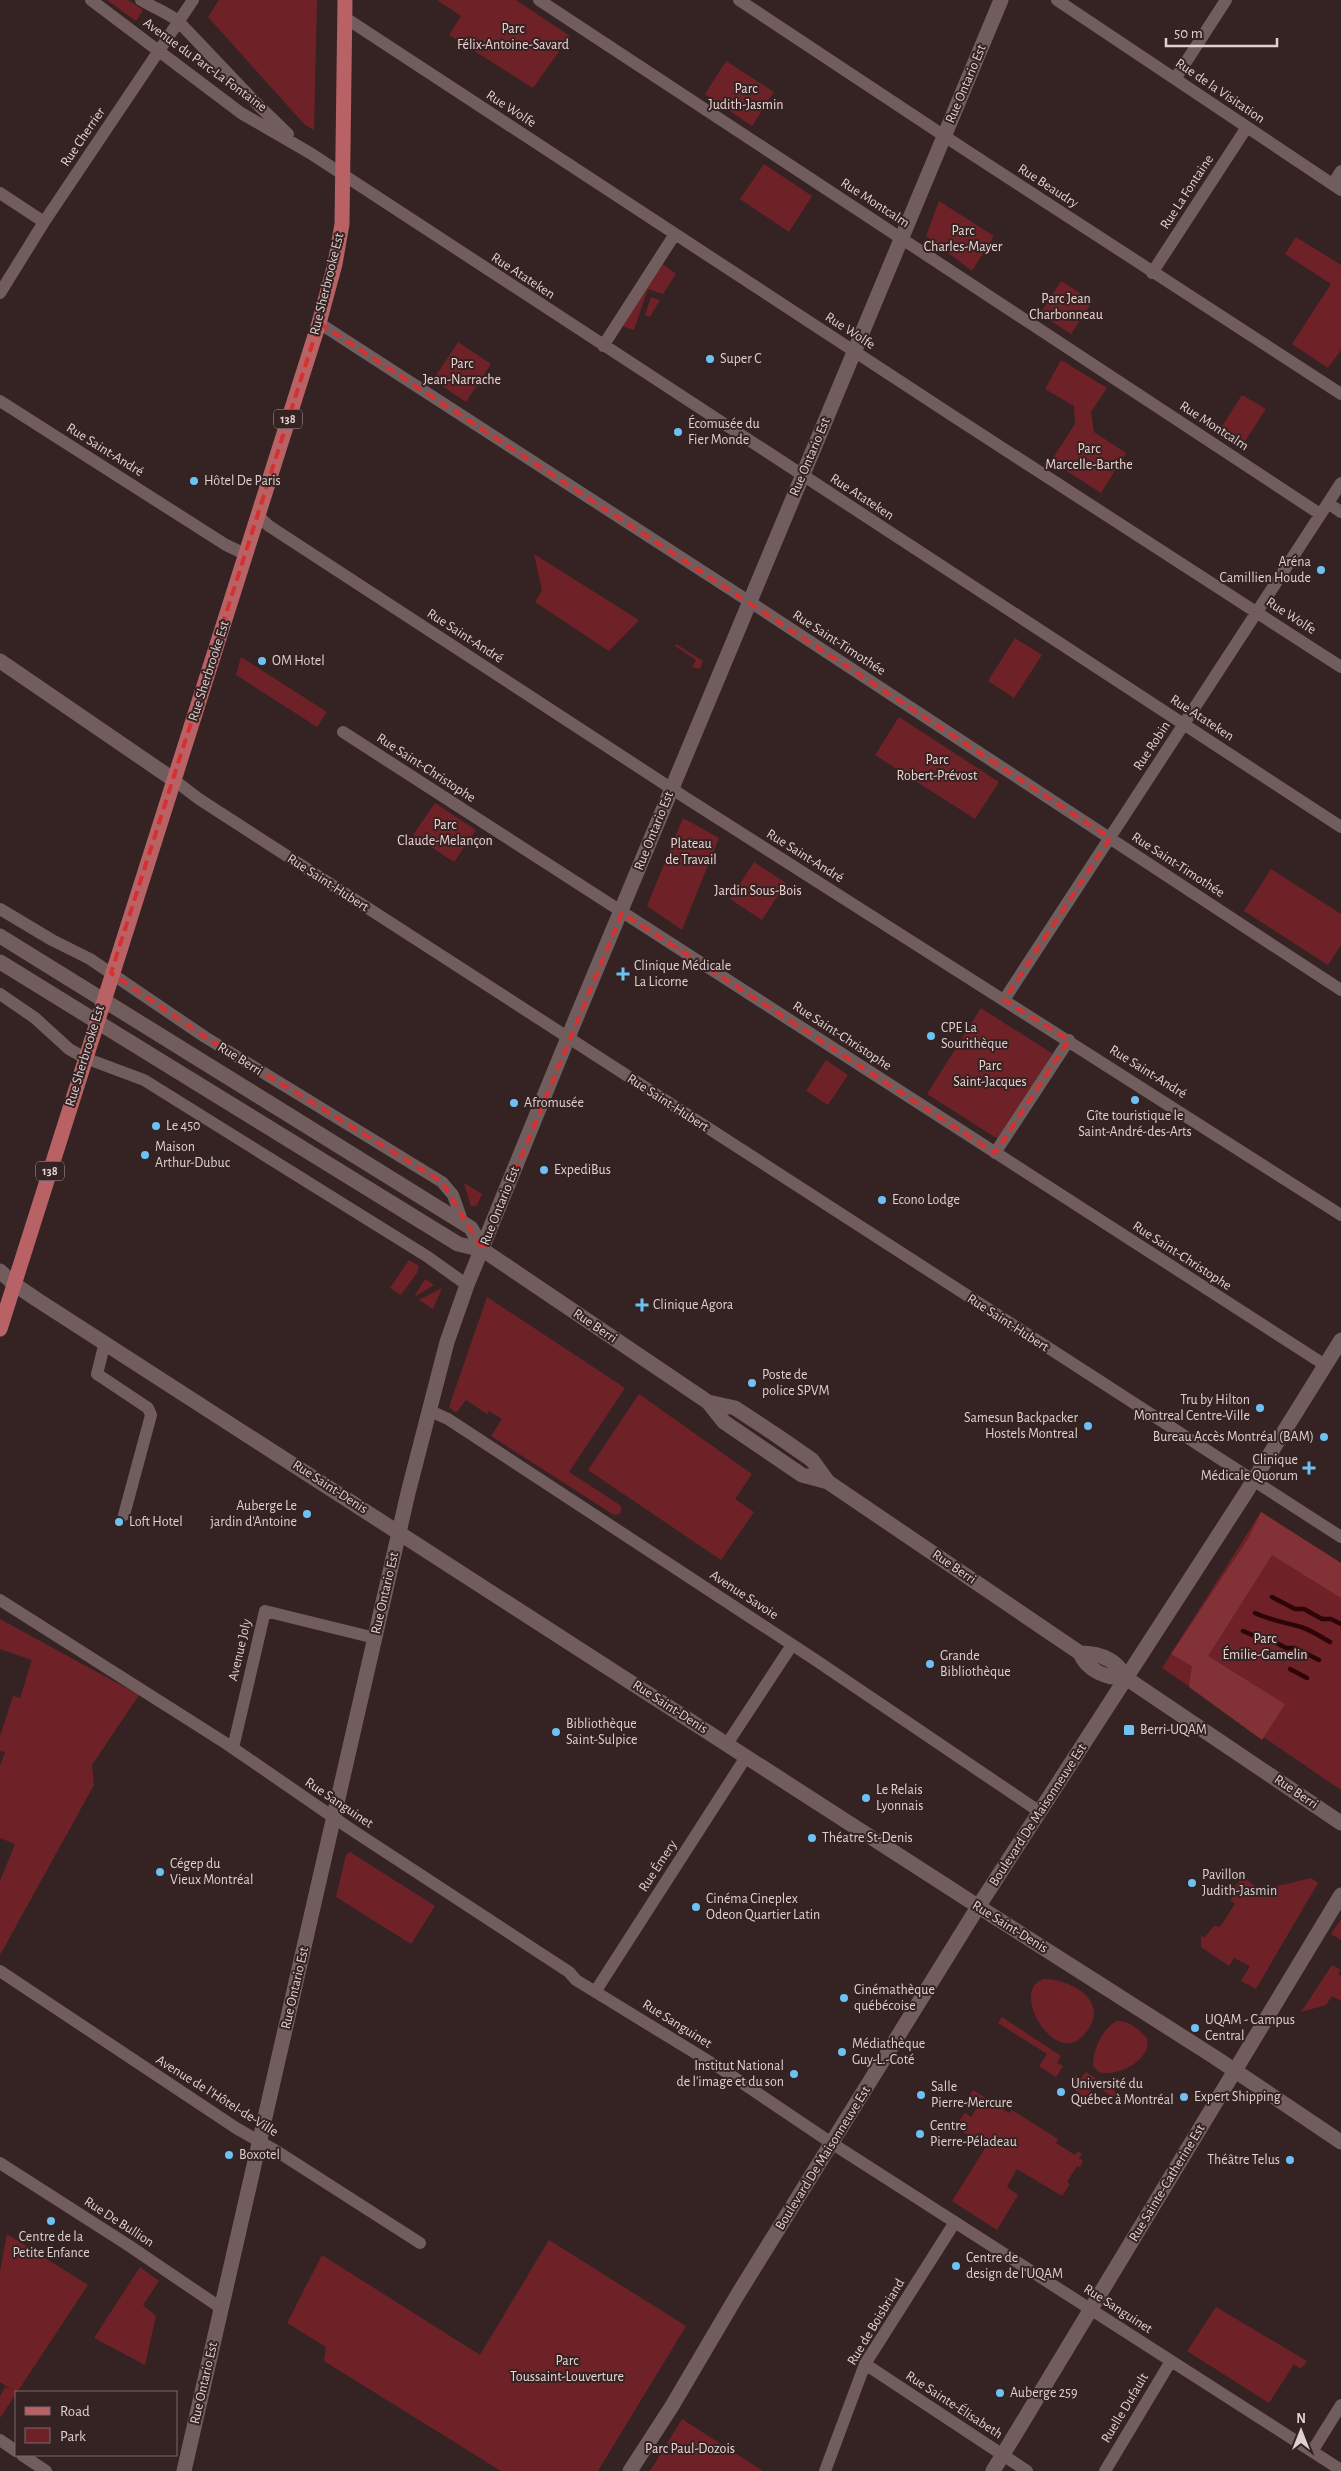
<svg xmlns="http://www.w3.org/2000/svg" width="1341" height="2471" font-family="'Alegreya Sans',sans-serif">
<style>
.green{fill:#6f2128}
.forest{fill:#823136}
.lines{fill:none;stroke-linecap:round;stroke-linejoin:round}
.stream{stroke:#2d0408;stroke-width:4.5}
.street{stroke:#715d5d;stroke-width:12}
.secondary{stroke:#715d5d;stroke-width:15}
.primary{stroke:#b86265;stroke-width:15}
.marked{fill:none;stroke:#d63030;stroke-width:4;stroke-dasharray:10 6;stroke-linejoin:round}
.poi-dot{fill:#6dc2f3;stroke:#342322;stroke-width:2}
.labels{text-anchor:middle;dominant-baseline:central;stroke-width:4;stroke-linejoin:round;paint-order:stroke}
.shield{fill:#342322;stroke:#ab9e9c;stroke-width:1}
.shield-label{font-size:12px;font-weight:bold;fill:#ded2d1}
.park-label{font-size:14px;fill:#eed4d4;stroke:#342322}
.street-label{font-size:14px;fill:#ded2d1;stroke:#342322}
.poi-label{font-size:14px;fill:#ded2d1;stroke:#342322;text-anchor:start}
</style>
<rect width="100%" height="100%" fill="#342322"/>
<!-- green -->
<path class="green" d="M 107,0 L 128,0 L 143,10 L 136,21 Z
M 219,0 L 317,0 L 314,130 L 305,125 L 208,17 Z
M 437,0 L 516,0 L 570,36 L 533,88 L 449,35 L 461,16 Z
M 726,61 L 774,92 L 752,126 L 705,94 Z
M 764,164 L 812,196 L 789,232 L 740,199 Z
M 939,201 L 994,236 L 972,271 L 926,236 Z
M 1296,237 L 1341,265 L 1341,350 L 1328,368 L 1292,344 L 1331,284 L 1285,254 Z
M 661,263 L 676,274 L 663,294 L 648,289 L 634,330 L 622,326 Z
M 1061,281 L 1093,301 L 1071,334 L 1040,314 Z
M 651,297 L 660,300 L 650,317 L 645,315 Z
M 458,342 L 491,364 L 466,402 L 433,380 Z
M 1061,360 L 1107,388 L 1091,412 L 1094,432 L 1126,453 L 1101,493 L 1051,461 L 1075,424 L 1074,406 L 1045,389 Z
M 1242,395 L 1266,409 L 1242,446 L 1219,431 Z
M 534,554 L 639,620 L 609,651 L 535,602 L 542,590 Z
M 1015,638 L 1042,655 L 1014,698 L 988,681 Z
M 676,644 L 703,661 L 700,669 L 692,667 L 696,660 L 675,646 Z
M 241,657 L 327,712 L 317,727 L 236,675 Z
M 899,717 L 999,782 L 975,819 L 875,755 Z
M 435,803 L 476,830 L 454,862 L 413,835 Z
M 683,818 L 719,838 L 682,930 L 647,906 Z
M 754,862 L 786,883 L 762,920 L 730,899 Z
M 1271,869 L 1341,914 L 1341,945 L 1328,965 L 1244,911 Z
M 981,1008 L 1053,1054 L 998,1139 L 927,1094 Z
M 826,1060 L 848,1075 L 828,1105 L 806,1091 Z
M 464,1183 L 482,1194 L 477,1205 L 471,1207 Z
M 409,1260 L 419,1266 L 417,1273 L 401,1295 L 390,1288 Z
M 425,1279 L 434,1285 L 414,1297 Z
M 442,1288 L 433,1309 L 419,1300 Z
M 487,1297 L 625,1388 L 569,1472 L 620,1505 L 622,1510 L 619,1514 L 614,1515 L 491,1436 L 502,1419 L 489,1411 L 487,1414 L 466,1400 L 456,1413 L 449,1407 Z
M 639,1394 L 752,1474 L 735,1499 L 754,1512 L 721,1560 L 588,1470 Z
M 1261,1512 L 1341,1563 L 1341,1790 L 1162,1668 Z
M 0,1619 L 139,1695 L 92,1765 L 94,1785 L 0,1955 L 0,1881 L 15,1844 L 0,1838 L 0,1766 L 5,1752 L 0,1751 L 0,1736 L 13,1696 L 20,1698 L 32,1660 L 0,1649 Z
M 350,1852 L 435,1906 L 411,1944 L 336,1897 L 346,1855 Z
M 1311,1878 L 1318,1883 L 1256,1989 L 1241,1981 L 1250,1966 L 1234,1958 L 1229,1966 L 1201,1947 L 1201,1936 L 1205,1937 L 1214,1926 L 1220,1927 L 1235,1904 L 1230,1900 L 1237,1891 L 1234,1888 L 1239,1881 L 1247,1880 L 1261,1890 Z
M 1341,1919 L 1341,1940 L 1331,1934 Z
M 1332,1965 L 1341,1970 L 1338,1974 L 1341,1976 L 1341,2001 L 1332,1996 L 1326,2005 L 1301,2012 Z
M 1044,1979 C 1066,1979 1103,1996 1092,2022 C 1089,2029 1084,2036 1078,2040 C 1050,2059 1010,1989 1044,1979 Z
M 1002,2017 L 1061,2056 L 1057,2063 L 1063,2066 L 1056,2077 L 1039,2066 L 1047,2054 L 998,2023 Z
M 1117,2021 C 1130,2021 1138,2029 1147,2038 C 1153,2060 1117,2077 1099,2072 L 1093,2066 C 1093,2049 1102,2029 1117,2021 Z
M 1086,2072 L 1118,2093 L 1115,2098 L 1094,2085 L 1086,2098 L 1069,2086 L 1076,2075 L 1081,2078 Z
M 973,2090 L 1009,2113 L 1012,2110 L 1058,2139 L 1056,2143 L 1075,2155 L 1078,2151 L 1082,2154 L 1079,2158 L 1083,2161 L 1080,2167 L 1077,2166 L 1067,2182 L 1070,2184 L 1062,2196 L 1017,2169 L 1007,2187 L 1018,2195 L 997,2230 L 952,2201 L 986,2147 L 955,2127 L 965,2113 L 971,2117 L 978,2106 L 969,2096 Z
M 7,2234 L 88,2285 L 0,2418 L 0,2396 L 5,2387 L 12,2390 L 0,2382 L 0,2271 Z
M 549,2240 L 686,2326 L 598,2471 L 501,2471 L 324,2361 L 326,2347 L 287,2323 L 322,2255 L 480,2355 Z
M 140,2267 L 159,2281 L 143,2305 L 156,2316 L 145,2365 L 94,2338 Z
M 1216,2307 L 1307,2361 L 1301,2369 L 1294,2364 L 1269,2403 L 1187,2351 Z
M 682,2419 L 763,2471 L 650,2471 Z"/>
<!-- forest -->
<path class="forest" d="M 1261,1512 L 1341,1563 L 1341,1598 L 1272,1555 L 1208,1656 L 1285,1704 L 1262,1740 L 1189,1687 L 1192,1666 L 1171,1654 L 1248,1539 Z"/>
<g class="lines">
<!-- stream -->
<path class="stream" d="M 1272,1597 L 1295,1609 L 1304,1609 L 1322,1619 L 1331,1619 L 1341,1624
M 1255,1613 C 1267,1619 1287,1623 1301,1627 C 1311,1630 1321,1637 1330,1642
M 1243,1631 L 1259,1638 L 1267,1638 L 1286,1648 L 1295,1648 L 1319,1660
M 1290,1669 L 1307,1678"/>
<!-- street -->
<path class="street" d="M 91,0 L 241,113 L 310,153 L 1341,827
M 141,0 C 154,8 166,12 178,21 L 256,103 L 288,134
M 539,0 L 1320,514
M 739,0 L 964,149 L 1341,394
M 1057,0 L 1341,190
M 344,17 L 953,416 L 1341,667
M 1175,79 L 1226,0
M 1333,184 L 1341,171
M 0,193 L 44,222
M 1152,273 L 1247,127
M 0,293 L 44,222 L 193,0
M 319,323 L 750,602 L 1341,990
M 603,346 L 675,234
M 0,401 L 226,545 L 245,554
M 1328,503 L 1341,512
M 258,516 L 269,526 L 686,798 L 1341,1215
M 343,732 L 1325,1365
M 174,780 L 199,799 L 1341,1537
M 0,909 L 52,940 L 90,959 L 205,1037 L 442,1182 L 453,1195 L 463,1223
M 0,994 L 35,1018 L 69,1049 L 85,1058 L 144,1080 L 428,1257 L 467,1285
M 1004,1000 L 1341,483
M 995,1153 L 1069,1040
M 105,1342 L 97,1374 L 148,1408 L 151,1415 L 124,1515
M 428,1410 L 448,1419 L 814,1659 L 1040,1812
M 0,1600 L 227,1744 L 349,1828 L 569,1972 L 576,1980 L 723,2070 L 833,2144 L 1341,2470
M 727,1744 L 792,1645
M 233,1748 L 265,1611 L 375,1638
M 0,1971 L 236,2128 L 278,2152 L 420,2243
M 595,1992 L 746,1757
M 0,2163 L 128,2245 L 221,2308
M 865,2364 L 1027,2471
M 0,2440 L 16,2451
M 1313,2450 L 1341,2405
M 22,2455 L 46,2471
M 825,2471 L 865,2364 L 955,2222
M 1105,2471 L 1171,2361"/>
<!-- secondary -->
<path class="secondary" d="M 0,661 L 174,780
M 0,936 L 463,1223 L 471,1228 L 483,1250
M 0,962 L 458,1244 L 483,1250 L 708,1402 L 724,1422 L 802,1475 L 828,1482 L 1080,1653 C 1100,1653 1117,1660 1126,1678 L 1341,1823
M 0,1271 L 14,1284 L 36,1299 L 990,1914 L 1216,2058 L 1341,2142
M 708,1402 L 735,1408 L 776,1435 L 812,1460 L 828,1482
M 1080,1653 C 1087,1671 1108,1679 1126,1678
M 184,2471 L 408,1493 L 447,1342 L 467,1285 L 574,1023 L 1001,0
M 630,2471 L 672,2406 L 738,2294 L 978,1907 L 1245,1494 L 1341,1340
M 993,2471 L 1341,1895"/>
<!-- primary -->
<path class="primary" d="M 0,1329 L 319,323 L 335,264 L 342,224 L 345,0"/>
</g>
<!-- marked area -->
<path class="marked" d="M 319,323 L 1110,838 L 1004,1000 L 1069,1040 L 995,1153 L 622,913 L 483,1250 L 442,1182 L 205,1037 L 111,973 Z"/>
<!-- markers -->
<g class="poi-dot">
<circle cx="710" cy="359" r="5"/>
<circle cx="678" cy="432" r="5"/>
<circle cx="194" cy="481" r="5"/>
<circle cx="1321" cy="570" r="5"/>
<circle cx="262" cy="661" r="5"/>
<path d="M620.5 966.5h5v5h5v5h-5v5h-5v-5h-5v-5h5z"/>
<circle cx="931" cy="1036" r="5"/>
<circle cx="1135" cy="1100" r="5"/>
<circle cx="514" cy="1103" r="5"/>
<circle cx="156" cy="1126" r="5"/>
<circle cx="145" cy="1155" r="5"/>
<circle cx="544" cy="1170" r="5"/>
<circle cx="882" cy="1200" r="5"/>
<path d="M639.5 1297.5h5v5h5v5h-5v5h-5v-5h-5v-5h5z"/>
<circle cx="752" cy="1383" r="5"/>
<circle cx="1260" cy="1408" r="5"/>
<circle cx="1088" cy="1426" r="5"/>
<circle cx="1324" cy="1437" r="5"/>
<path d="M1306.5 1460.5h5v5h5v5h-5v5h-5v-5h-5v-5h5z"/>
<circle cx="307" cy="1514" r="5"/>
<circle cx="119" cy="1522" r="5"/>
<circle cx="930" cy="1664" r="5"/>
<rect x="1123" y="1724" width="12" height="12" rx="2.5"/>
<circle cx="556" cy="1732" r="5"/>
<circle cx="866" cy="1798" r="5"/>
<circle cx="812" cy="1838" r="5"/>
<circle cx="160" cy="1872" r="5"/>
<circle cx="1192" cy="1883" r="5"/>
<circle cx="696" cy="1907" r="5"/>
<circle cx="844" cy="1998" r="5"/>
<circle cx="1195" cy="2028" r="5"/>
<circle cx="842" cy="2052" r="5"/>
<circle cx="794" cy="2074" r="5"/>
<circle cx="1061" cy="2092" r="5"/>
<circle cx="921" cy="2095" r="5"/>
<circle cx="1184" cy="2097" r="5"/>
<circle cx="920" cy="2134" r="5"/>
<circle cx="229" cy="2155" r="5"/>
<circle cx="1290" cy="2160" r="5"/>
<circle cx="51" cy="2221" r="5"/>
<circle cx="956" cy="2266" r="5"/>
<circle cx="1000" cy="2393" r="5"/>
</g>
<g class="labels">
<!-- shield labels -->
<g class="shield">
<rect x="274" y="409.5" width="28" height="19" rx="4"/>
<rect x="36" y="1161.5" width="28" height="19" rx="4"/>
</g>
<g class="shield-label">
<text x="288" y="419">138</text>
<text x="50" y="1171">138</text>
</g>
<!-- park labels -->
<g class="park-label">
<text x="513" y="29">Parc<tspan x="513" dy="16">Félix-Antoine-Savard</tspan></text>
<text x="746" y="89">Parc<tspan x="746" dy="16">Judith-Jasmin</tspan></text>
<text x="963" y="231">Parc<tspan x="963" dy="16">Charles-Mayer</tspan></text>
<text x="1066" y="299">Parc Jean<tspan x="1066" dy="16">Charbonneau</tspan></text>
<text x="462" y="364">Parc<tspan x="462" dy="16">Jean-Narrache</tspan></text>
<text x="1089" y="449">Parc<tspan x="1089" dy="16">Marcelle-Barthe</tspan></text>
<text x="937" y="760">Parc<tspan x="937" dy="16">Robert-Prévost</tspan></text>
<text x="445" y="825">Parc<tspan x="445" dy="16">Claude-Melançon</tspan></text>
<text x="691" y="844">Plateau<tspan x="691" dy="16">de Travail</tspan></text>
<text x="758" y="891">Jardin Sous-Bois</text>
<text x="990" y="1066">Parc<tspan x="990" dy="16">Saint-Jacques</tspan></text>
<text x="1265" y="1639">Parc<tspan x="1265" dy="16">Émilie-Gamelin</tspan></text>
<text x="567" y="2361">Parc<tspan x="567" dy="16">Toussaint-Louverture</tspan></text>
<text x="690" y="2449">Parc Paul-Dozois</text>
</g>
<!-- street labels -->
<g class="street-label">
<text transform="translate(205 65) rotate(36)">Avenue du Parc-La Fontaine</text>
<text transform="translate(966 84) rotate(-67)">Rue Ontario Est</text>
<text transform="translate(1220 91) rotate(34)">Rue de la Visitation</text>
<text transform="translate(511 109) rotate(33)">Rue Wolfe</text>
<text transform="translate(83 137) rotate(-56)">Rue Cherrier</text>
<text transform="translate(1048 186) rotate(33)">Rue Beaudry</text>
<text transform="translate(1187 192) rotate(-57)">Rue La Fontaine</text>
<text transform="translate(875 203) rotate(33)">Rue Montcalm</text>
<text transform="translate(523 276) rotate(33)">Rue Atateken</text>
<text transform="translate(327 284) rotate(-76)">Rue Sherbrooke Est</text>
<text transform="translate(850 331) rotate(33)">Rue Wolfe</text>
<text transform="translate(1214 426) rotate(33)">Rue Montcalm</text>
<text transform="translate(105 450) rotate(32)">Rue Saint-André</text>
<text transform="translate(810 457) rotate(-67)">Rue Ontario Est</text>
<text transform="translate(862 497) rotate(33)">Rue Atateken</text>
<text transform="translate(1291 616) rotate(33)">Rue Wolfe</text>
<text transform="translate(465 636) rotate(33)">Rue Saint-André</text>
<text transform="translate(839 643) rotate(33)">Rue Saint-Timothée</text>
<text transform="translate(209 671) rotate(-72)">Rue Sherbrooke Est</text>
<text transform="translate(1202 718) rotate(33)">Rue Atateken</text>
<text transform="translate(1152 746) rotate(-57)">Rue Robin</text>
<text transform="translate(426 768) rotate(33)">Rue Saint-Christophe</text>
<text transform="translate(654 831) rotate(-68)">Rue Ontario Est</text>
<text transform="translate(805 856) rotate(32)">Rue Saint-André</text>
<text transform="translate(1178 865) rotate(33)">Rue Saint-Timothée</text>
<text transform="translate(328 883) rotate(33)">Rue Saint-Hubert</text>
<text transform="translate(842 1036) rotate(33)">Rue Saint-Christophe</text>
<text transform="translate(85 1056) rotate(-73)">Rue Sherbrooke Est</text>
<text transform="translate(240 1059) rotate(32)">Rue Berri</text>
<text transform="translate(1148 1072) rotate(32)">Rue Saint-André</text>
<text transform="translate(668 1103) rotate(33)">Rue Saint-Hubert</text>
<text transform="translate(500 1206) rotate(-68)">Rue Ontario Est</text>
<text transform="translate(1182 1256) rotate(33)">Rue Saint-Christophe</text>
<text transform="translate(1008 1323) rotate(33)">Rue Saint-Hubert</text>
<text transform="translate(595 1326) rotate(34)">Rue Berri</text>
<text transform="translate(330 1487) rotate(33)">Rue Saint-Denis</text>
<text transform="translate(954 1567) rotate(34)">Rue Berri</text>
<text transform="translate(385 1593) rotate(-77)">Rue Ontario Est</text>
<text transform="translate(744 1595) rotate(33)">Avenue Savoie</text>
<text transform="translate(240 1650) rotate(-77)">Avenue Joly</text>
<text transform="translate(670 1707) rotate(33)">Rue Saint-Denis</text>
<text transform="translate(1296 1792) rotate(34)">Rue Berri</text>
<text transform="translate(339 1803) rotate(34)">Rue Sanguinet</text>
<text transform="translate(1038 1815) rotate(-57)">Boulevard De Maisonneuve Est</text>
<text transform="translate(658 1866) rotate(-57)">Rue Émery</text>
<text transform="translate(1010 1927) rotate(32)">Rue Saint-Denis</text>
<text transform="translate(295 1988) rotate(-77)">Rue Ontario Est</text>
<text transform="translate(677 2024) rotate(32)">Rue Sanguinet</text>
<text transform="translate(217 2096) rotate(32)">Avenue de l'Hôtel-de-Ville</text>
<text transform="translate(823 2158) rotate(-58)">Boulevard De Maisonneuve Est</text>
<text transform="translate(1167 2183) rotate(-59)">Rue Sainte-Catherine Est</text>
<text transform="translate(119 2222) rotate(33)">Rue De Bullion</text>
<text transform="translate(1118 2309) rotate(33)">Rue Sanguinet</text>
<text transform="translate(876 2322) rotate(-59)">Rue de Boisbriand</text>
<text transform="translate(204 2383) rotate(-77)">Rue Ontario Est</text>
<text transform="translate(954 2405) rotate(33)">Rue Sainte-Élisabeth</text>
<text transform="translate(1125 2408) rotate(-59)">Ruelle Dufault</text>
</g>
<!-- poi labels -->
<g class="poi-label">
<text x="720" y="359">Super C</text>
<text x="688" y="424">Écomusée du<tspan x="688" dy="16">Fier Monde</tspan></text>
<text x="204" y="481">Hôtel De Paris</text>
<text x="1311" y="562" text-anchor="end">Aréna<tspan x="1311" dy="16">Camillien Houde</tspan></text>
<text x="272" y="661">OM Hotel</text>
<text x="634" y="966">Clinique Médicale<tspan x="634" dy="16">La Licorne</tspan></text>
<text x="941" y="1028">CPE La<tspan x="941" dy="16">Sourithèque</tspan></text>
<text x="524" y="1103">Afromusée</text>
<text x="1135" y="1116" text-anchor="middle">Gîte touristique le<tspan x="1135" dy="16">Saint-André-des-Arts</tspan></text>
<text x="166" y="1126">Le 450</text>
<text x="155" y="1147">Maison<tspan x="155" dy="16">Arthur-Dubuc</tspan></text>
<text x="554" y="1170">ExpediBus</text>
<text x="892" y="1200">Econo Lodge</text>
<text x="653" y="1305">Clinique Agora</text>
<text x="762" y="1375">Poste de<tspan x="762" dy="16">police SPVM</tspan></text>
<text x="1250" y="1400" text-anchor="end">Tru by Hilton<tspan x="1250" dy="16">Montreal Centre-Ville</tspan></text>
<text x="1078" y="1418" text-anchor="end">Samesun Backpacker<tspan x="1078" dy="16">Hostels Montreal</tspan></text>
<text x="1314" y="1437" text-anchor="end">Bureau Accès Montréal (BAM)</text>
<text x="1298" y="1460" text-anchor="end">Clinique<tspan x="1298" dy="16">Médicale Quorum</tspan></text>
<text x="297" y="1506" text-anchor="end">Auberge Le<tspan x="297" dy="16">jardin d'Antoine</tspan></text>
<text x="129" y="1522">Loft Hotel</text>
<text x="940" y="1656">Grande<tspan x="940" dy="16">Bibliothèque</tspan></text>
<text x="566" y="1724">Bibliothèque<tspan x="566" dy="16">Saint-Sulpice</tspan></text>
<text x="1140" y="1730">Berri-UQAM</text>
<text x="876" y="1790">Le Relais<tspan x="876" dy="16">Lyonnais</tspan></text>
<text x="822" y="1838">Théatre St-Denis</text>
<text x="170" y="1864">Cégep du<tspan x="170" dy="16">Vieux Montréal</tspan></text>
<text x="1202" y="1875">Pavillon<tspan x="1202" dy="16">Judith-Jasmin</tspan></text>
<text x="706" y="1899">Cinéma Cineplex<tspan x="706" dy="16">Odeon Quartier Latin</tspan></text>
<text x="854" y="1990">Cinémathèque<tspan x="854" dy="16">québécoise</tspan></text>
<text x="1205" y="2020">UQAM - Campus<tspan x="1205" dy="16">Central</tspan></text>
<text x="852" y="2044">Médiathèque<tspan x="852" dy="16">Guy-L.-Coté</tspan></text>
<text x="784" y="2066" text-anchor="end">Institut National<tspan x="784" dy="16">de l'image et du son</tspan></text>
<text x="1071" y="2084">Université du<tspan x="1071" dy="16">Québec à Montréal</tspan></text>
<text x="931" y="2087">Salle<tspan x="931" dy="16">Pierre-Mercure</tspan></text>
<text x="1194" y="2097">Expert Shipping</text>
<text x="930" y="2126">Centre<tspan x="930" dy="16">Pierre-Péladeau</tspan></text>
<text x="239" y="2155">Boxotel</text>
<text x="1280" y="2160" text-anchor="end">Théâtre Telus</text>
<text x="51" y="2237" text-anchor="middle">Centre de la<tspan x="51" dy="16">Petite Enfance</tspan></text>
<text x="966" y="2258">Centre de<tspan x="966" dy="16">design de l'UQAM</tspan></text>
<text x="1010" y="2393">Auberge 259</text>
</g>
</g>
<!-- legend -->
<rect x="15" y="2391" width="162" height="65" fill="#342322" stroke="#786968"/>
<rect x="25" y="2407" width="25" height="8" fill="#b86265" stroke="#786968"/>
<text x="60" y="2416" font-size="15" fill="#ded2d1">Road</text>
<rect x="25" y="2428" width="25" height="15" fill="#6f2128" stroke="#786968"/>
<text x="60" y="2441" font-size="15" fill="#ded2d1">Park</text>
<!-- north arrow -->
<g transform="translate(1301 2431)" stroke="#342322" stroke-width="4" paint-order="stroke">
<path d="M0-4L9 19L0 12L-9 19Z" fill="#ded2d1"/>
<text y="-8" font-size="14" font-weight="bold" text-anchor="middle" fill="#ded2d1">N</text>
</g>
<!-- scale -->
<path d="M1166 38v8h111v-8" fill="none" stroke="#ded2d1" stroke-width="2.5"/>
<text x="1174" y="38" font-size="15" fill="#ded2d1" stroke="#342322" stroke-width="4" paint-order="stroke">50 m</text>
</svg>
